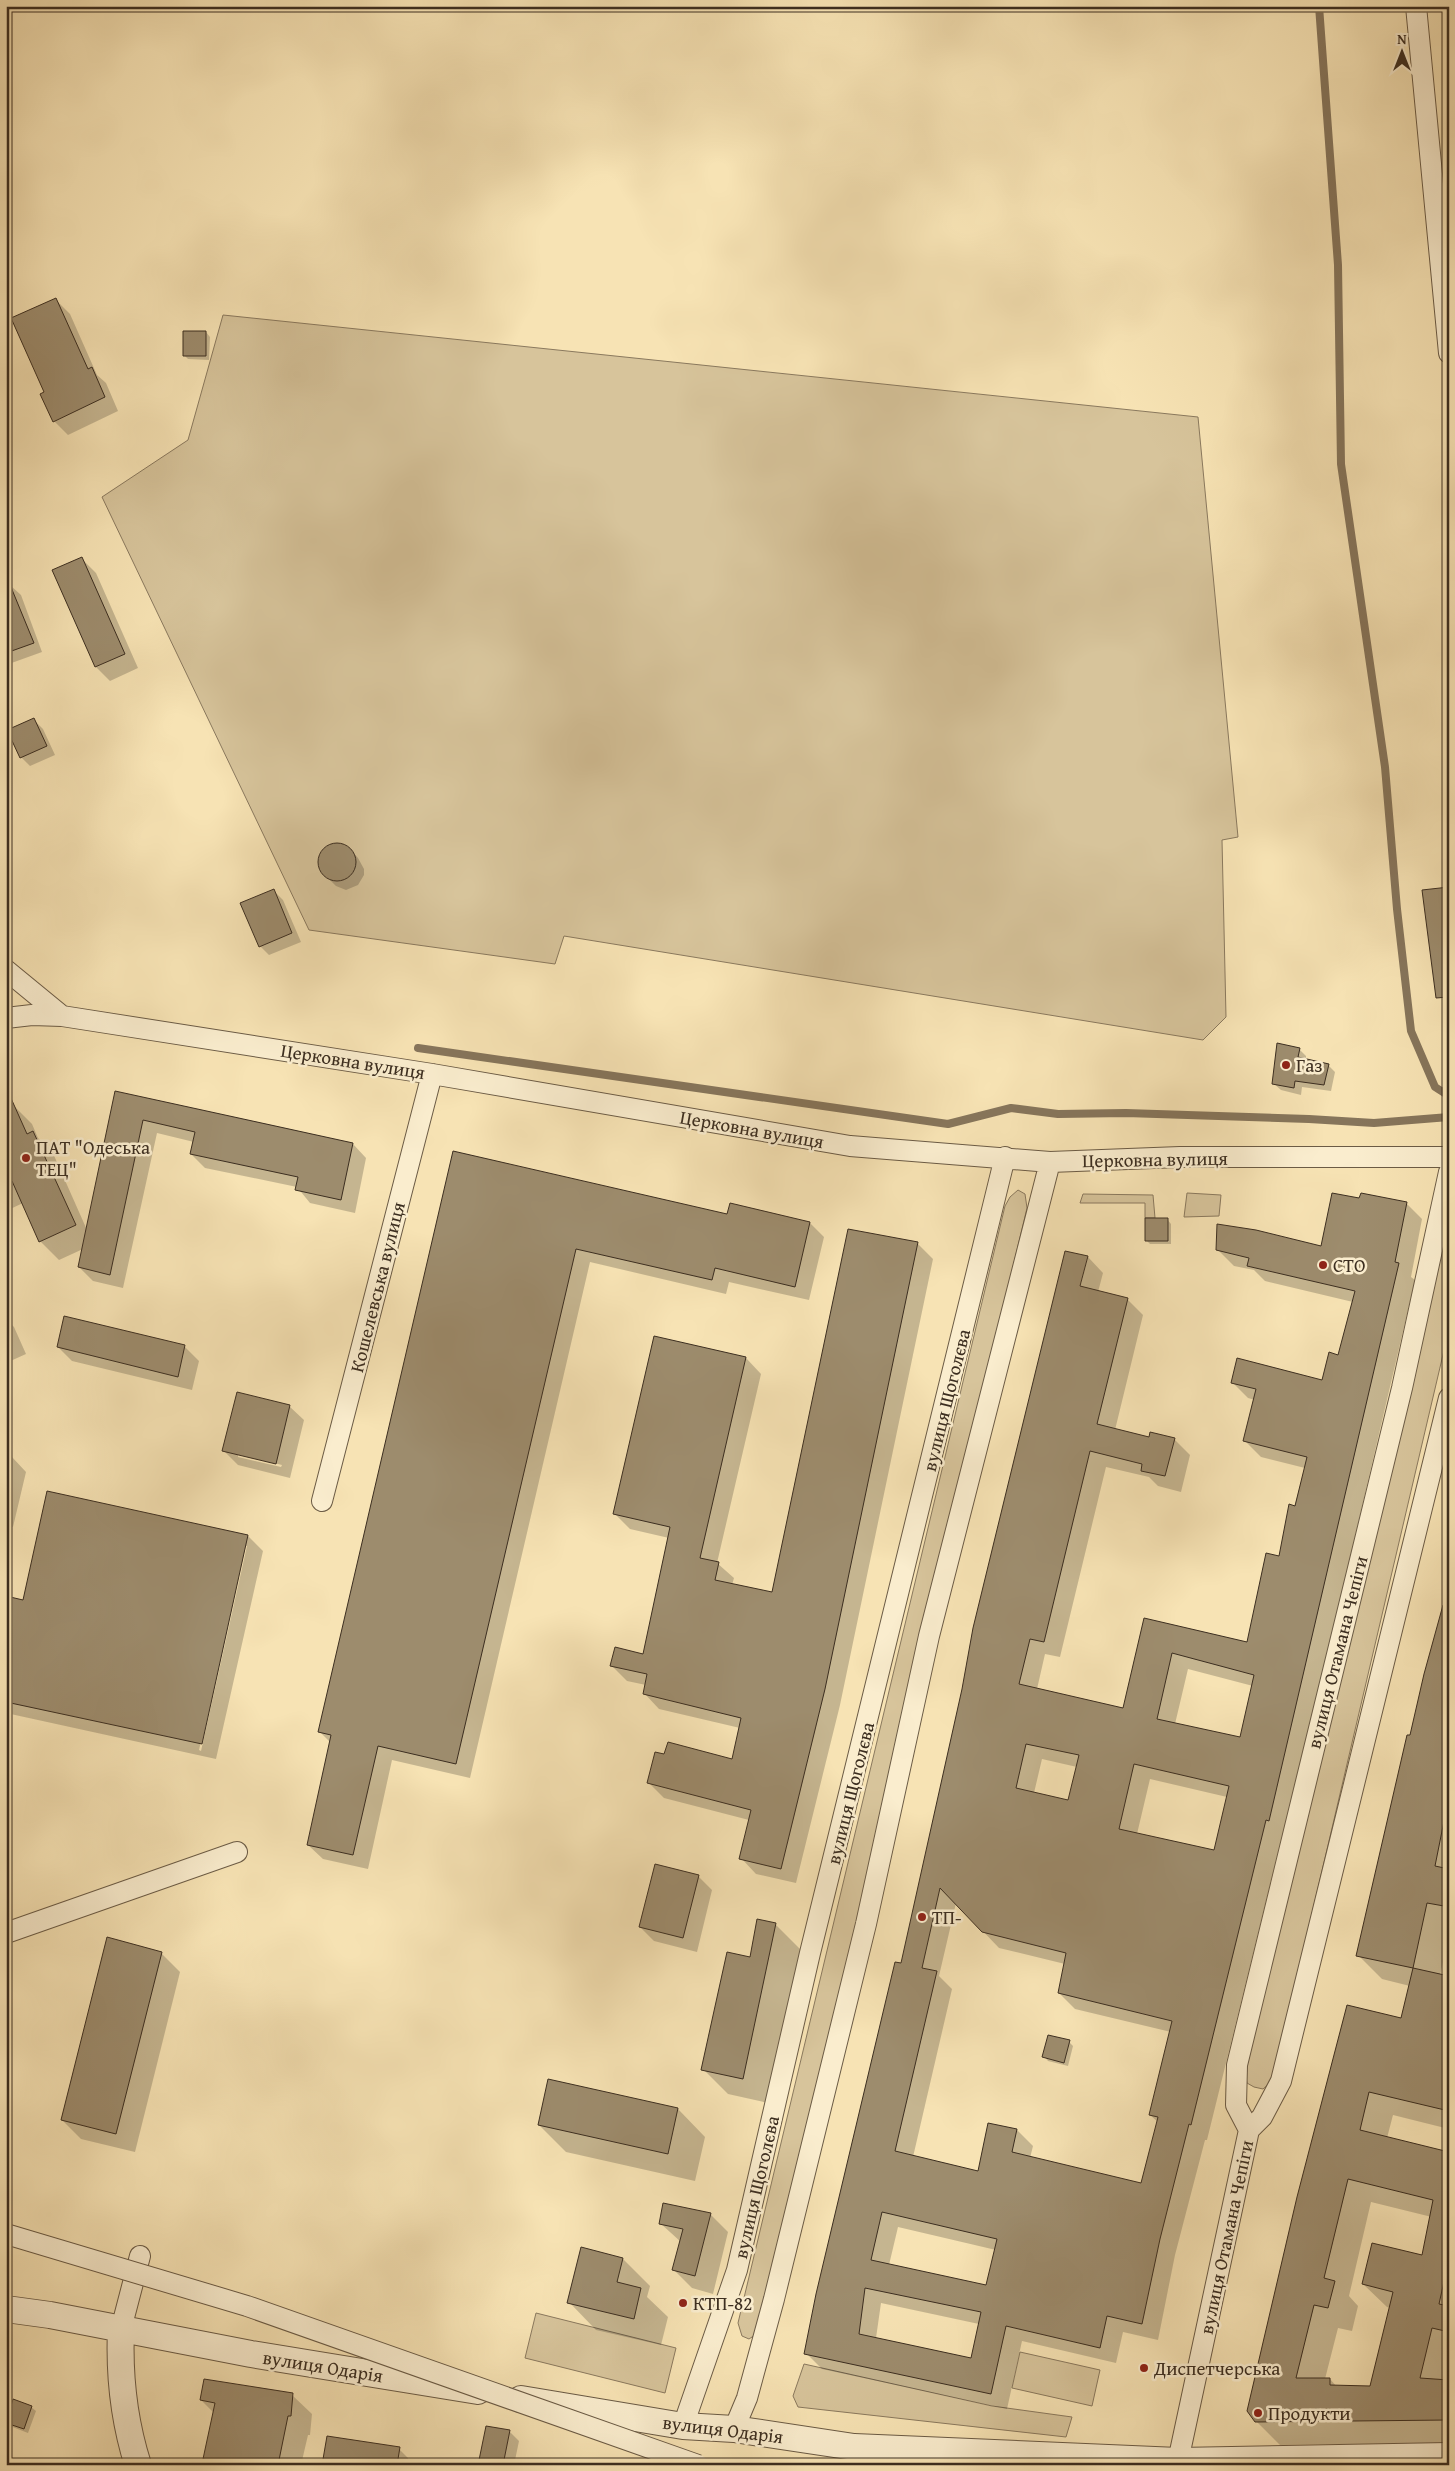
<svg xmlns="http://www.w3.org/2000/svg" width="1455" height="2471" font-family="'Gentium Book Plus',serif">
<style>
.green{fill:#d7c49b;stroke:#8a795e}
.shadow{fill:#0003;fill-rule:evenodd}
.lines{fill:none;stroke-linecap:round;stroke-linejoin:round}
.stream{stroke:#86755b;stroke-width:8}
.building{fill:#9d8c6d;stroke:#3c2e20;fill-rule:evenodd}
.minor-casing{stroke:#6b5b45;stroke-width:22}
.tertiary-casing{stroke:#6b5b45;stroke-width:28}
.minor{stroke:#faedce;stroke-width:20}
.tertiary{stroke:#faedce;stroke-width:26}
.minor-bridge-casing{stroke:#6b5b45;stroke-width:22;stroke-linecap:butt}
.minor-bridge{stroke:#faedce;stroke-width:20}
.poi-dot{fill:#8f2418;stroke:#faedce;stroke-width:2}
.labels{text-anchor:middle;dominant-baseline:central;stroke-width:5;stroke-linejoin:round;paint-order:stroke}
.street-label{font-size:19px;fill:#3c2e20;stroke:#faedce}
.poi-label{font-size:19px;fill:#3c2e20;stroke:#faedce;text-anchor:start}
</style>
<rect width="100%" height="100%" fill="#f7e3b4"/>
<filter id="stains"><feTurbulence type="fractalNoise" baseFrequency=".004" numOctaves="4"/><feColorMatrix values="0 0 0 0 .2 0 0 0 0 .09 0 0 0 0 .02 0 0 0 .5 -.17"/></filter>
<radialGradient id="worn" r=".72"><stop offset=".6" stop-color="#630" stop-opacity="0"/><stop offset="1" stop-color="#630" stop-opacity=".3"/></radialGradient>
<!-- green -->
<path class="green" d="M 223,315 L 1198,417 L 1238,837 L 1222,840 L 1226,1017 L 1203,1040 L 564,936 L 555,964 L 309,930 L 102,497 L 188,440 Z
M 1018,1190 L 1025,1194 L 1027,1208 L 761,2325 L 755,2335 L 749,2339 L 742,2336 L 738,2323 L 1005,1206 L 1010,1197 Z
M 1187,1193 L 1221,1195 L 1219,1216 L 1184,1217 Z
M 1083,1194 L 1153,1195 L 1155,1218 L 1145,1218 L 1145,1203 L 1080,1203 Z
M 1449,1201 L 1449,1329 L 1280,2050 L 1271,2082 L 1263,2089 L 1254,2087 L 1247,2083 L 1245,2071 Z
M 536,2313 L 676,2348 L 665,2393 L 525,2358 Z
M 1020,2352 L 1100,2370 L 1092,2406 L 1012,2388 Z
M 804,2364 L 992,2406 L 1072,2417 L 1066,2437 L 798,2407 L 793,2396 Z"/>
<!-- shadow -->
<path class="shadow" d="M 56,300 L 70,314 L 97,375 L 106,383 L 118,411 L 68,435 L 54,421 L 45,393 Z
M 206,332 L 210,337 L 209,360 L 188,359 L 184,355 Z
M 6,544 L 12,557 L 6,560 Z
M 82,559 L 96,573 L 138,668 L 110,681 L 96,667 L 54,571 Z
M 11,586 L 21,595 L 42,652 L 6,665 L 6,588 Z
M 34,720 L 43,729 L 55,755 L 30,766 L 21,757 Z
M 337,844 L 349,848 L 358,858 L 364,869 L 364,875 L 358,885 L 346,890 L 336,886 L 322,872 L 319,861 L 326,847 Z
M 273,890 L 283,900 L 301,942 L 269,955 L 260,946 Z
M 1299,1049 L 1306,1056 L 1306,1060 L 1328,1065 L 1335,1072 L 1331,1091 L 1302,1087 L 1301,1095 L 1281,1090 L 1273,1083 Z
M 116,1093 L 353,1144 L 366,1158 L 355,1213 L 310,1203 L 297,1187 L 205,1168 L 191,1154 L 194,1142 L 157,1133 L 123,1288 L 93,1281 L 79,1267 L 83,1249 L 59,1260 L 40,1241 L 23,1203 L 6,1211 L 6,1109 L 13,1105 L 32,1124 L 38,1138 L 52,1151 L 87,1230 Z
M 454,1152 L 728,1215 L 810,1223 L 824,1237 L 809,1300 L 729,1282 L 726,1294 L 590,1262 L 470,1778 L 392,1760 L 368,1869 L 323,1859 L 308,1845 L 331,1743 L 320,1732 Z
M 1360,1200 L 1406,1203 L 1422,1219 L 1411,1277 L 1415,1280 L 1285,1836 L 1282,1836 L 1207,2140 L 1205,2140 L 1175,2255 L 1158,2340 L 1123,2332 L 1116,2363 L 1022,2341 L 1007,2409 L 822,2369 L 806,2353 L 902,1965 L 1088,1257 L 1103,1273 L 1098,1292 L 1127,1299 L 1143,1315 L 1115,1430 L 1150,1438 L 1174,1439 L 1190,1455 L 1181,1492 L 1158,1486 L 1149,1477 L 1106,1467 L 1060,1657 L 1045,1654 L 1037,1689 L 1124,1709 L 1145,1619 L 1248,1643 L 1280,1557 L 1305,1468 L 1261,1457 L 1245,1441 L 1255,1400 L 1248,1398 L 1232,1382 L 1323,1381 L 1339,1356 L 1353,1302 L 1265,1281 L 1254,1270 L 1234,1266 L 1217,1249 L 1322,1247 ZM 1188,1669 L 1253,1686 L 1241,1738 L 1175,1724 ZM 1042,1759 L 1077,1767 L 1069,1801 L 1034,1793 ZM 1150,1779 L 1227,1797 L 1215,1851 L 1137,1834 ZM 956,1903 L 999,1948 L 1065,1964 L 1059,1993 L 1075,2009 L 1171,2032 L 1150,2115 L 1158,2122 L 1142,2184 L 1030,2158 L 1033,2146 L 1017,2130 L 978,2172 L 913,2157 L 952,1989 L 939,1976 ZM 898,2227 L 996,2250 L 987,2286 L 889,2265 ZM 881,2303 L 979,2324 L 972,2359 L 876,2338 Z
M 1167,1219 L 1171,1224 L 1171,1244 L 1150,1244 L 1146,1240 Z
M 918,1244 L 933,1259 L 840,1705 L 796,1883 L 756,1874 L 741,1858 L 749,1820 L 664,1798 L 649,1783 L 732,1760 L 740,1728 L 659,1709 L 644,1693 L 646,1685 L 627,1681 L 611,1665 L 644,1655 L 669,1538 L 630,1529 L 614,1513 L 655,1337 L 746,1358 L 761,1374 L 717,1563 L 734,1578 L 732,1585 L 773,1593 Z
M 65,1318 L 185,1347 L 199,1361 L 192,1390 L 72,1361 L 58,1347 Z
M 6,1319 L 14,1327 L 26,1354 L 6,1363 Z
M 289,1406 L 304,1420 L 290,1478 L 238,1465 L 224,1451 ZM 238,1454 L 282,1465 L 281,1467 L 238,1457 Z
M 6,1456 L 12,1457 L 26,1472 L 13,1527 L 6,1525 Z
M 248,1536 L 263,1551 L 216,1759 L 6,1713 L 6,1597 L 24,1601 ZM 245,1546 L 247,1546 L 201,1751 L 199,1750 Z
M 1449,1583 L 1449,1934 L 1440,1976 L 1449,1978 L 1449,2129 L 1393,2115 L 1387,2138 L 1449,2153 L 1448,2221 L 1371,2202 L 1349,2296 L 1358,2306 L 1352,2331 L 1338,2328 L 1325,2379 L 1330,2379 L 1337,2387 L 1370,2387 L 1390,2308 L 1387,2307 L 1363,2284 L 1423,2257 L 1449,2229 L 1449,2443 L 1280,2445 L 1256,2421 L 1298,2197 L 1402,2020 L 1410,1986 L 1382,1979 L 1358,1955 Z
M 698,1876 L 712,1890 L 697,1952 L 654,1941 L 640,1927 Z
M 775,1924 L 800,1949 L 768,2103 L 728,2094 L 703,2069 L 751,1958 Z
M 161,1953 L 180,1972 L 135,2152 L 81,2139 L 62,2120 Z
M 1069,2042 L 1073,2046 L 1068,2066 L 1048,2061 L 1044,2056 Z
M 549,2080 L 678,2109 L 705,2137 L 695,2181 L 566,2152 L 539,2125 Z
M 710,2214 L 728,2232 L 713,2294 L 692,2288 L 674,2270 L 681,2242 L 660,2223 Z
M 623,2259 L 650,2286 L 647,2297 L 668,2317 L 661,2345 L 596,2330 L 569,2302 Z
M 292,2395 L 312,2414 L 310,2435 L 308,2435 L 301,2465 L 211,2465 L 204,2458 L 214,2413 L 201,2400 Z
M 14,2400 L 31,2407 L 36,2411 L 28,2433 L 10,2426 L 6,2422 Z
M 509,2431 L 519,2441 L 514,2465 L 479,2465 Z
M 399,2449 L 408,2458 L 407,2465 L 325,2465 Z"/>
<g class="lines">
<!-- stream -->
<path class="stream" d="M 1319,6 L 1338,265 L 1341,464 L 1385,767 L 1397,909 L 1411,1031 L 1435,1087 L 1449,1096
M 418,1048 L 948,1124 L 1011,1108 L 1058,1114 L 1126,1113 L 1309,1119 L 1374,1123 L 1449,1117"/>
</g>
<!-- building -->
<path class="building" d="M 56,298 L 88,369 L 92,367 L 105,397 L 53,422 L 40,394 L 44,392 L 11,318 Z
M 183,331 L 206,331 L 206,356 L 183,356 Z
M 82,557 L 125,654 L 95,667 L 52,570 Z
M 6,575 L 34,643 L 6,653 Z
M 34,718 L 47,746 L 20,758 L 7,730 Z
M318 862a19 19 0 1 1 38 0a19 19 0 1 1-38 0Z
M 1449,887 L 1449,997 L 1436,998 L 1422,890 Z
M 274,889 L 292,933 L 259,947 L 240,903 Z
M 1277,1043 L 1300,1048 L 1298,1057 L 1329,1064 L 1324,1085 L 1295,1081 L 1294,1088 L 1272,1084 Z
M 6,1087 L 27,1134 L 33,1131 L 76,1225 L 39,1242 L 12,1181 L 6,1184 Z
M 115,1091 L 353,1143 L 341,1200 L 295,1190 L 298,1177 L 190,1154 L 195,1132 L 143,1120 L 110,1275 L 78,1267 Z
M 453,1151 L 727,1214 L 730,1203 L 810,1222 L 795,1287 L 715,1268 L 712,1280 L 576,1249 L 456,1764 L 378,1746 L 353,1855 L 307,1845 L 331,1735 L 318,1732 Z
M 1332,1193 L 1359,1198 L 1361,1193 L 1407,1202 L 1395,1262 L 1399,1263 L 1269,1821 L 1266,1820 L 1191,2125 L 1189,2124 L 1160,2239 L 1142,2324 L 1107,2316 L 1100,2348 L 1006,2326 L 991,2394 L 804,2354 L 816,2294 L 895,1962 L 901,1963 L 962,1689 L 973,1628 L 1065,1251 L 1088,1256 L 1080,1286 L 1128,1298 L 1097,1424 L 1149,1437 L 1150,1432 L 1175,1438 L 1165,1476 L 1141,1471 L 1142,1464 L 1090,1451 L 1044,1642 L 1030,1639 L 1019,1684 L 1123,1708 L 1144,1618 L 1247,1642 L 1266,1553 L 1279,1556 L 1289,1504 L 1295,1506 L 1307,1457 L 1243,1441 L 1256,1389 L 1231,1383 L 1237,1358 L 1322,1380 L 1329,1352 L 1338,1355 L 1355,1291 L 1247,1266 L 1249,1258 L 1216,1250 L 1217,1224 L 1256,1230 L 1321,1246 ZM 1172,1653 L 1254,1675 L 1240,1737 L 1157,1719 ZM 1026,1744 L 1079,1755 L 1068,1800 L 1016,1788 ZM 1134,1764 L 1229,1786 L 1214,1850 L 1119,1829 ZM 940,1888 L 982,1932 L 1066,1953 L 1058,1993 L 1172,2021 L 1149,2115 L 1158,2117 L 1141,2183 L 1012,2152 L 1017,2129 L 988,2123 L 978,2171 L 895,2151 L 937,1971 L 922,1968 ZM 882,2212 L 997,2239 L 986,2285 L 871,2260 ZM 865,2288 L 981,2312 L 971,2358 L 859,2334 Z
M 1145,1218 L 1168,1218 L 1168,1241 L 1145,1241 Z
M 848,1229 L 918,1242 L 825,1689 L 781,1869 L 739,1859 L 751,1810 L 647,1783 L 655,1752 L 664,1754 L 668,1742 L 732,1759 L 741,1718 L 643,1694 L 647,1674 L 610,1666 L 615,1647 L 643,1654 L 670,1527 L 613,1514 L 654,1336 L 746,1357 L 700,1558 L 719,1562 L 715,1580 L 772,1592 Z
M 64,1316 L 185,1345 L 178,1377 L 57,1347 Z
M 237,1392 L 290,1405 L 276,1464 L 222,1451 Z
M 47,1491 L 248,1535 L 202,1744 L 6,1702 L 6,1596 L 23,1600 Z
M 1443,1605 L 1449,1606 L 1449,1811 L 1446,1811 L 1435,1866 L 1449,1869 L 1449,1883 L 1444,1906 L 1427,1903 L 1413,1968 L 1449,1976 L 1449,2111 L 1369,2092 L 1360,2130 L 1449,2152 L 1449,2259 L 1439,2304 L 1449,2306 L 1449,2332 L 1432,2328 L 1420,2378 L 1449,2380 L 1449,2420 L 1255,2422 L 1247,2411 L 1297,2197 L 1347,2005 L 1401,2018 L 1413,1968 L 1356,1956 L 1407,1735 L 1410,1735 L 1424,1674 ZM 1348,2179 L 1433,2200 L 1422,2255 L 1372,2243 L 1362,2284 L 1393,2292 L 1370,2386 L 1330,2385 L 1330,2378 L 1296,2378 L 1314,2305 L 1328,2308 L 1335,2281 L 1324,2278 Z
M 655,1864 L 699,1875 L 683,1938 L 639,1927 Z
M 757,1919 L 776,1923 L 743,2079 L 701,2070 L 727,1952 L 750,1957 Z
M 107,1937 L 162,1952 L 116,2134 L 61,2120 Z
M 1048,2035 L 1070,2040 L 1064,2063 L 1042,2057 Z
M 548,2079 L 678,2108 L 668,2154 L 538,2125 Z
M 663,2203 L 711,2213 L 695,2276 L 672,2270 L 683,2229 L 659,2224 Z
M 581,2247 L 623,2258 L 617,2282 L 641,2288 L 634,2319 L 567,2303 Z
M 204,2379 L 293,2393 L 291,2416 L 288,2416 L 278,2465 L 231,2465 L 203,2459 L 215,2403 L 200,2400 Z
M 13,2399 L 32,2406 L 24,2429 L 6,2423 Z
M 486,2426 L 510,2430 L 503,2465 L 478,2465 Z
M 327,2436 L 400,2447 L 397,2465 L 322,2465 Z"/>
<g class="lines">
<defs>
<path id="minor" d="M 1416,6 L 1449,353
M 6,970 L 62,1016
M 6,1018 L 32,1015 L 62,1016 L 432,1074 L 850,1146 L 1050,1162 L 1180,1157 L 1449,1157
M 322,1501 L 432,1074
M 6,1933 L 237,1852
M 1249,2130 L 1236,2105 L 1237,2065 L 1402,1388 L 1449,1172
M 121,2329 L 140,2256
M 683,2426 L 737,2270 L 810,1953 L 1005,1157
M 734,2429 L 747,2398 L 774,2299 L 866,1924 L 929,1636 L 1050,1162
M 1178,2461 L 1249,2130 L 1262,2117 L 1281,2081 L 1449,1398"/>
<path id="tertiary" d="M 6,2309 L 50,2315 L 251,2354 L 478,2391
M 121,2329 C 119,2374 124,2421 138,2465
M 521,2399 L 683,2426 L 734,2429 L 854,2447 L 1178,2461 L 1449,2456"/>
</defs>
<!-- minor casing -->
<use href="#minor" class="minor-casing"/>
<!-- tertiary casing -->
<use href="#tertiary" class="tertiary-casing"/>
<!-- minor -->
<use href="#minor" class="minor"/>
<!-- tertiary -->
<use href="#tertiary" class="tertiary"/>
<defs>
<path id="minor-bridge" d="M 6,2234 L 247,2306 L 698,2465"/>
</defs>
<!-- minor-bridge casing -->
<use href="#minor-bridge" class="minor-bridge-casing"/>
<!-- minor-bridge -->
<use href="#minor-bridge" class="minor-bridge"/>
</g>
<!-- markers -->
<g class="poi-dot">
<circle cx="1286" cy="1065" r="5"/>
<circle cx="26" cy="1158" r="5"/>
<circle cx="1323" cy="1265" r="5"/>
<circle cx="922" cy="1917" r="5"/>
<circle cx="683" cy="2303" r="5"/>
<circle cx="1144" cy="2368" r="5"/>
<circle cx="1258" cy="2413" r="5"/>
</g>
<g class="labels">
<!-- street labels -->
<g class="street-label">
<text transform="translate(353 1061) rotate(9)">Церковна вулиця</text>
<text transform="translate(752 1129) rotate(10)">Церковна вулиця</text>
<text transform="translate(1155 1159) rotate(-1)">Церковна вулиця</text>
<text transform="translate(377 1287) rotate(-76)">Кошелевська вулиця</text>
<text transform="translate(946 1400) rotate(-76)">вулиця Щоголєва</text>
<text transform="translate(1337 1652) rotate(-76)">вулиця Отамана Чепіги</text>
<text transform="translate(850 1793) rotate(-76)">вулиця Щоголєва</text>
<text transform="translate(756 2187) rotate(-77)">вулиця Щоголєва</text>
<text transform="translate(1226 2237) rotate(-78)">вулиця Отамана Чепіги</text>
<text transform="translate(323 2366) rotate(9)">вулиця Одарія</text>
<text transform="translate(723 2429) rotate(7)">вулиця Одарія</text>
</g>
<!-- poi labels -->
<g class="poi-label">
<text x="1296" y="1065">Газ</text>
<text x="36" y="1147">ПАТ "Одеська<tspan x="36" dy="22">ТЕЦ"</tspan></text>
<text x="1333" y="1265">СТО</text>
<text x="932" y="1917">ТП-</text>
<text x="693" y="2303">КТП-82</text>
<text x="1154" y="2368">Диспетчерська</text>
<text x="1268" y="2413">Продукти</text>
</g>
</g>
<!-- margin -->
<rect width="1455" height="2471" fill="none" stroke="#f7e3b4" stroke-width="25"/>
<rect x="8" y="8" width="1440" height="2456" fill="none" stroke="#3c2e20" stroke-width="2.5"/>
<rect x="12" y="12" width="1430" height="2446" fill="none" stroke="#3c2e20"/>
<!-- north arrow -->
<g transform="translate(1402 52)" stroke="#faedce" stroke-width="4" paint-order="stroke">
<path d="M0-4L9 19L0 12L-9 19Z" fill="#3c2e20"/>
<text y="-8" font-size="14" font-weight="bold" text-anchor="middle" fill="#3c2e20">N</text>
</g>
<rect width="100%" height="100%" filter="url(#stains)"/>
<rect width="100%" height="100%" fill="url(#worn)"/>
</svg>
